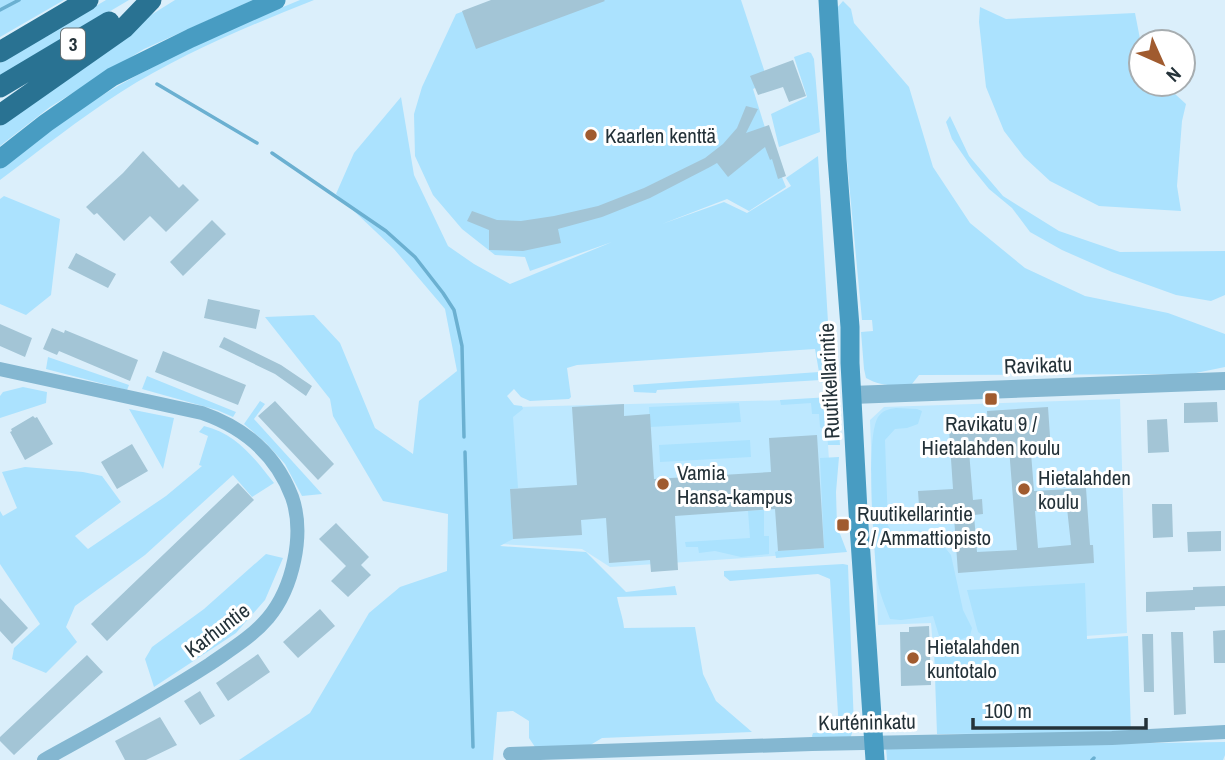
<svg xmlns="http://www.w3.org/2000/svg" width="1225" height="760" font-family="'Archivo Narrow',sans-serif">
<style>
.built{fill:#bde8ff}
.green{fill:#abe2fe}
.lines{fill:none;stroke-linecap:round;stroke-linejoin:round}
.stream{stroke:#6bb0d1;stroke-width:3.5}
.building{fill:#a3c5d6;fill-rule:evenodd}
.minor{stroke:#84b7d1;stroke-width:14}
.tertiary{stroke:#84b7d1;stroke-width:18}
.secondary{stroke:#489cc2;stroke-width:19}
.motorway{stroke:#297292;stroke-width:21}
.poi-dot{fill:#a05b2f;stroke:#fff;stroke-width:2.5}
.labels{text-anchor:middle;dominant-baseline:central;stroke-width:6;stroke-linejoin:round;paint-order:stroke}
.shield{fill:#fff;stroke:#667074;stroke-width:2}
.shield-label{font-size:19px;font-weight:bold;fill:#243239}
.poi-label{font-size:21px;fill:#243239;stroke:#fff;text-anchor:start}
.street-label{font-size:21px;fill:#243239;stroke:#fff}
</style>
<rect width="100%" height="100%" fill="#dbeffb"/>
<!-- built -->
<path class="built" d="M 825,399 L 835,552 L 610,567 L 582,549 L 502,544 L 491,427 L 516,407 Z
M 1120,399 L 1127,633 L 933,647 L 931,623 L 878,625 L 870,420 L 884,407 Z"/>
<!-- green -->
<path class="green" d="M 0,0 L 64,0 L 0,37 Z
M 106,0 L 129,0 L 0,76 L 0,63 Z
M 175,0 L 253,0 L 144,49 L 50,107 L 0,146 L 0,126 L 143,20 Z
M 300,0 L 314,0 C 248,26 181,54 121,92 C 79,119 40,150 0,180 L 0,168 C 23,151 45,131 69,116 C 140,69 221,32 300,0 Z
M 493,0 L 741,0 L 768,82 L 753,89 L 776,163 L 786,187 L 749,211 L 727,199 L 662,224 L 724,202 L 747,213 L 791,186 L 786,178 L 818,156 L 828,322 L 831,339 L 834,382 L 822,383 L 821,380 L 657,390 L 656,393 L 634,392 L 633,385 L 819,372 L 815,349 L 577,365 L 567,368 L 571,397 L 569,399 L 530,401 L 521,397 L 514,389 L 507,396 L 514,405 L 522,406 L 523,409 L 513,417 L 518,488 L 510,489 L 513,539 L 500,546 L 586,552 L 626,592 L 675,586 L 677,595 L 617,597 C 619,608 623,617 624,628 L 695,627 L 703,674 L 716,701 L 752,732 L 602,738 L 587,747 L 535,747 L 529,738 L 529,721 L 513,711 L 497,712 L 493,760 L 239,760 L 310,713 L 369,613 L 400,587 L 447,571 L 448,514 L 383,501 L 333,416 L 330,399 L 265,317 L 314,315 L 340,343 L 375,428 L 413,454 L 419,401 L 457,371 L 445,309 L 394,249 L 336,194 L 354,153 L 401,97 L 414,175 L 448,246 L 474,264 L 510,284 L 612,242 L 530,271 L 525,257 L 495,255 L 462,229 L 433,195 L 415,156 L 414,114 L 422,87 L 456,14 Z
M 843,1 L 851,9 L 854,23 L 909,87 L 933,167 L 970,223 L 1025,268 L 1085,296 L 1168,313 L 1225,334 L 1225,367 L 1191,374 L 919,375 L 912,384 C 896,387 880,386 866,378 L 864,369 L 861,332 L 873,331 L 872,320 L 862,320 L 845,140 L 836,9 Z
M 980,7 L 1006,19 L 1135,13 L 1141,44 L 1141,84 L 1164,84 L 1186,104 L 1182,121 L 1177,186 L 1181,211 L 1099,206 L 1050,181 L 1024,157 L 1004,131 L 986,87 L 979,22 Z
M 808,52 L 811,53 L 814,59 L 820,132 L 779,147 L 771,114 L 807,97 L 794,57 Z
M 950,116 L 969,156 L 1003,196 L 1059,231 L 1120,252 L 1225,251 L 1225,295 L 1211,301 L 1176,295 L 1112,272 L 1062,250 L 1030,232 L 1012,208 L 989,189 L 972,168 L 952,139 L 946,122 Z
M 4,196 L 60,219 L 51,295 L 26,315 L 0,304 L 0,199 Z
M 48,357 L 129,385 L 127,390 L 46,369 Z
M 147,376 L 236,412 L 233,417 L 217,410 L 142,389 Z
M 23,387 L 47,392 L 46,403 L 0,418 L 0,396 L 3,392 Z
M 830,397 L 834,398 L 837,403 L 840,445 L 828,445 L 826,431 L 820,427 L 819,414 L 812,414 L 811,403 L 781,405 L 780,400 Z
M 260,401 L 265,404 L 254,419 L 322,494 L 302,496 L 285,464 L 266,443 L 244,424 Z
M 739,403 L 741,422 L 650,427 L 649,407 Z
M 896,408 L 917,409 L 922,411 L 918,424 L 907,428 L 895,429 L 885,440 L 888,525 L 893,536 L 905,549 L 923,545 L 943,545 L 951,555 L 963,610 L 972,628 L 970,636 L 962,639 L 940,639 L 933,616 L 901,620 L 890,619 C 885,606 879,592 877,578 C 874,549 865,439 878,417 C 883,410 889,409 896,408 Z
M 129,409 L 174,418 L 163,469 Z
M 204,426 C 237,434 254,458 274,483 L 252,497 L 233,475 L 145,555 L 75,606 L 66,627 L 77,642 L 46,673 L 12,659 L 14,648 L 40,624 L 0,564 L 0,511 L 3,516 L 17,508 L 2,472 L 25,467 L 83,472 L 102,476 L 121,502 L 75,536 L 88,549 L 166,496 L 202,466 L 199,465 L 208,436 L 199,432 Z
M 750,440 L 751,457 L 660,462 L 659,445 Z
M 839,457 L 836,492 L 837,526 L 847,552 L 776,558 L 775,552 L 778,551 L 824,548 L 820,458 Z
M 764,510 L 764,536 L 769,536 L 769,554 L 741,557 L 715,551 L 699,553 L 698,547 L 686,547 L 685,542 L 750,538 L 748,511 Z
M 266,554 L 283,558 L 265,600 L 236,633 L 154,687 L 145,659 L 152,647 L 204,609 Z
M 843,564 L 848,565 L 854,727 L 850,739 L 814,742 L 812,736 L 813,733 L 839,731 L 830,579 L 818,574 L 730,581 L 724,576 L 724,571 Z
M 1085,583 L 1087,639 L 1128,636 L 1131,733 L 937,734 L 934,648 L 994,644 L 978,632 L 967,590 Z
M 1225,742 L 1225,755 L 1223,760 L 887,760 L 886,747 Z"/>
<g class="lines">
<!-- stream -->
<path class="stream" d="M 0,10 L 19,0
M 157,84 L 257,143
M 272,153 L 386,231 L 415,257 L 443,293 L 454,310 L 462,346 L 464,437
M 465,452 L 473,747
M 1092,760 L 1094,758"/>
</g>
<!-- building -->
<path class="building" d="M 491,0 L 604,0 L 605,1 L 476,49 L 462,11 Z
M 793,60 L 806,96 L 789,102 L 783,87 L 758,95 L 750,76 Z
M 746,106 L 758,109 L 746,133 L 769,125 L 786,176 L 778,179 L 772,159 L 770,160 L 765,147 L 728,177 L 717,163 L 710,167 L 650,198 L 602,217 L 558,229 L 561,243 L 523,251 L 489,250 L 489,230 L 467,221 L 472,211 L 497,220 L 521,221 L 554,216 L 598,206 L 644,188 L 705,158 L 723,144 L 737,128 Z
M 143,151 L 179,188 L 183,184 L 199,200 L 166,232 L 150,216 L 124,241 L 97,213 L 94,215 L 86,207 L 123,173 Z
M 212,220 L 226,234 L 183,276 L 170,262 Z
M 76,253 L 116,274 L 108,288 L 68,268 Z
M 208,299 L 260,310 L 256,329 L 204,318 Z
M 0,324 L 32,338 L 25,357 L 0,346 Z
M 52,328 L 64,333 L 65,330 L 138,360 L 130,381 L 59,351 L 57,355 L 43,349 Z
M 224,337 L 281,365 L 312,386 L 306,396 L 275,374 L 219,347 Z
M 163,351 L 246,385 L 238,405 L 155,372 Z
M 275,401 L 334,464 L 318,480 L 258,416 Z
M 1217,402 L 1218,422 L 1184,423 L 1184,403 Z
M 624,404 L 624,416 L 650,414 L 654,479 L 771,472 L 769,438 L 817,435 L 824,548 L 778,551 L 775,509 L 675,516 L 678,570 L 651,572 L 650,560 L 609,563 L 606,518 L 581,520 L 582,535 L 513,539 L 510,489 L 577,485 L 572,407 Z
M 1048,407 L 1051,451 L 1031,453 L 1034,491 L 1086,488 L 1090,545 L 1093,545 L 1094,563 L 958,573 L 954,517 L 920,520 L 918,491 L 953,489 L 949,429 L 988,426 L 987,411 ZM 1009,448 L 1017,550 L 977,552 L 974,515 L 983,514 L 982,499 L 973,500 L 969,451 ZM 1067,508 L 1071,545 L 1038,548 L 1035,511 Z
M 33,416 L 35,418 L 37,417 L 53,444 L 25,460 L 10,432 L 12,431 L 11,429 Z
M 1167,419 L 1169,452 L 1148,453 L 1147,420 Z
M 132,444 L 148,471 L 117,489 L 101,462 Z
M 238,483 L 254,500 L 107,641 L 91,624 Z
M 1152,504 L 1172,504 L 1173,537 L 1153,538 Z
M 336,523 L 369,557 L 361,565 L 371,575 L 348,597 L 331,581 L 346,566 L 319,539 Z
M 1221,531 L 1221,551 L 1188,552 L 1187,532 Z
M 1225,586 L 1225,606 L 1195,607 L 1195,610 L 1146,612 L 1146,592 L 1193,590 L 1193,587 Z
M 0,598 L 28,628 L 12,644 L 0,631 Z
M 320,609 L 335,626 L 298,658 L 283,642 Z
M 929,626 L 931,685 L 901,686 L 900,632 L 909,632 L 909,627 Z
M 1225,630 L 1225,663 L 1214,663 L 1213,631 Z
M 1171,632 L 1183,632 L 1186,714 L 1174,715 Z
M 1142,634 L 1153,634 L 1154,692 L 1144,692 Z
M 258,654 L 270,672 L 228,701 L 216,683 Z
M 87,655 L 103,672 L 14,755 L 0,741 L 0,737 Z
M 200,691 L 215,716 L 200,725 L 184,701 Z
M 160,717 L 177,745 L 146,760 L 125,760 L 115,741 Z"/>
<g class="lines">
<!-- minor -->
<path class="minor" d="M 0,369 L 202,413 C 245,428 276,454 292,497 C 305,534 293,588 268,618 C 252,637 230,650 210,664 C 156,699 100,729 44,760
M 510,754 L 812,744 L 1112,738 L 1225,732"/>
<!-- tertiary -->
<path class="tertiary" d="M 852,395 L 1225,381"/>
<!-- secondary -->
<path class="secondary" d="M 828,0 L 837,159 L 850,327 L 850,363 L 858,511 L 875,760
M 0,159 L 46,123 L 112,77 L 191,38 L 276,0"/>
<!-- motorway -->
<path class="motorway" d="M 0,52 L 88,0
M 0,87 L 109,22
M 0,115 L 124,28 L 151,0"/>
</g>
<!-- markers -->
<g class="poi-dot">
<circle cx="591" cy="135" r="7"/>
<rect x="984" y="392" width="14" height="14" rx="3.5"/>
<circle cx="663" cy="484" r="7"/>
<circle cx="1024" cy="489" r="7"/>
<rect x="836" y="518" width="14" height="14" rx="3.5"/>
<circle cx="913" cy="658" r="7"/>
</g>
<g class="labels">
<!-- shield labels -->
<rect class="shield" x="61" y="28.5" width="24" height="31" rx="5"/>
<g class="shield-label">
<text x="73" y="44">3</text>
</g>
<!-- poi labels -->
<g class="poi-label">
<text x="605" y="135">Kaarlen kenttä</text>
<text x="991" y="423" text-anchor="middle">Ravikatu 9 /<tspan x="991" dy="24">Hietalahden koulu</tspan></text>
<text x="677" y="472">Vamia<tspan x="677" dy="24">Hansa-kampus</tspan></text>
<text x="1038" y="477">Hietalahden<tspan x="1038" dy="24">koulu</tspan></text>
<text x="857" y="513">Ruutikellarintie<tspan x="857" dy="24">2 / Ammattiopisto</tspan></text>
<text x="927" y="646">Hietalahden<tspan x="927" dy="24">kuntotalo</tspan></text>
</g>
<!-- street labels -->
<g class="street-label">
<text transform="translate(1038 365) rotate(-2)">Ravikatu</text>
<text transform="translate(829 381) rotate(-93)">Ruutikellarintie</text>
<text transform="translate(217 630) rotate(-37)">Karhuntie</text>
<text transform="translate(867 722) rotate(-1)">Kurténinkatu</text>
</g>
</g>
<!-- north arrow -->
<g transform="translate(1162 63) rotate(135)"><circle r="33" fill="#ffffff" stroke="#a7adb0" stroke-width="2"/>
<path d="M0-5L12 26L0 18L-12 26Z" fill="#a05b2f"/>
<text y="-10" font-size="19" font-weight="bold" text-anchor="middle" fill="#243239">N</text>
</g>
<!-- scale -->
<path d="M973 718v10h173v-10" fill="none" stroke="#243239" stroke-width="3.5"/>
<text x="984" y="718" font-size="21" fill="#243239" stroke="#ffffff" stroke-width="5" paint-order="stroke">100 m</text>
</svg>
